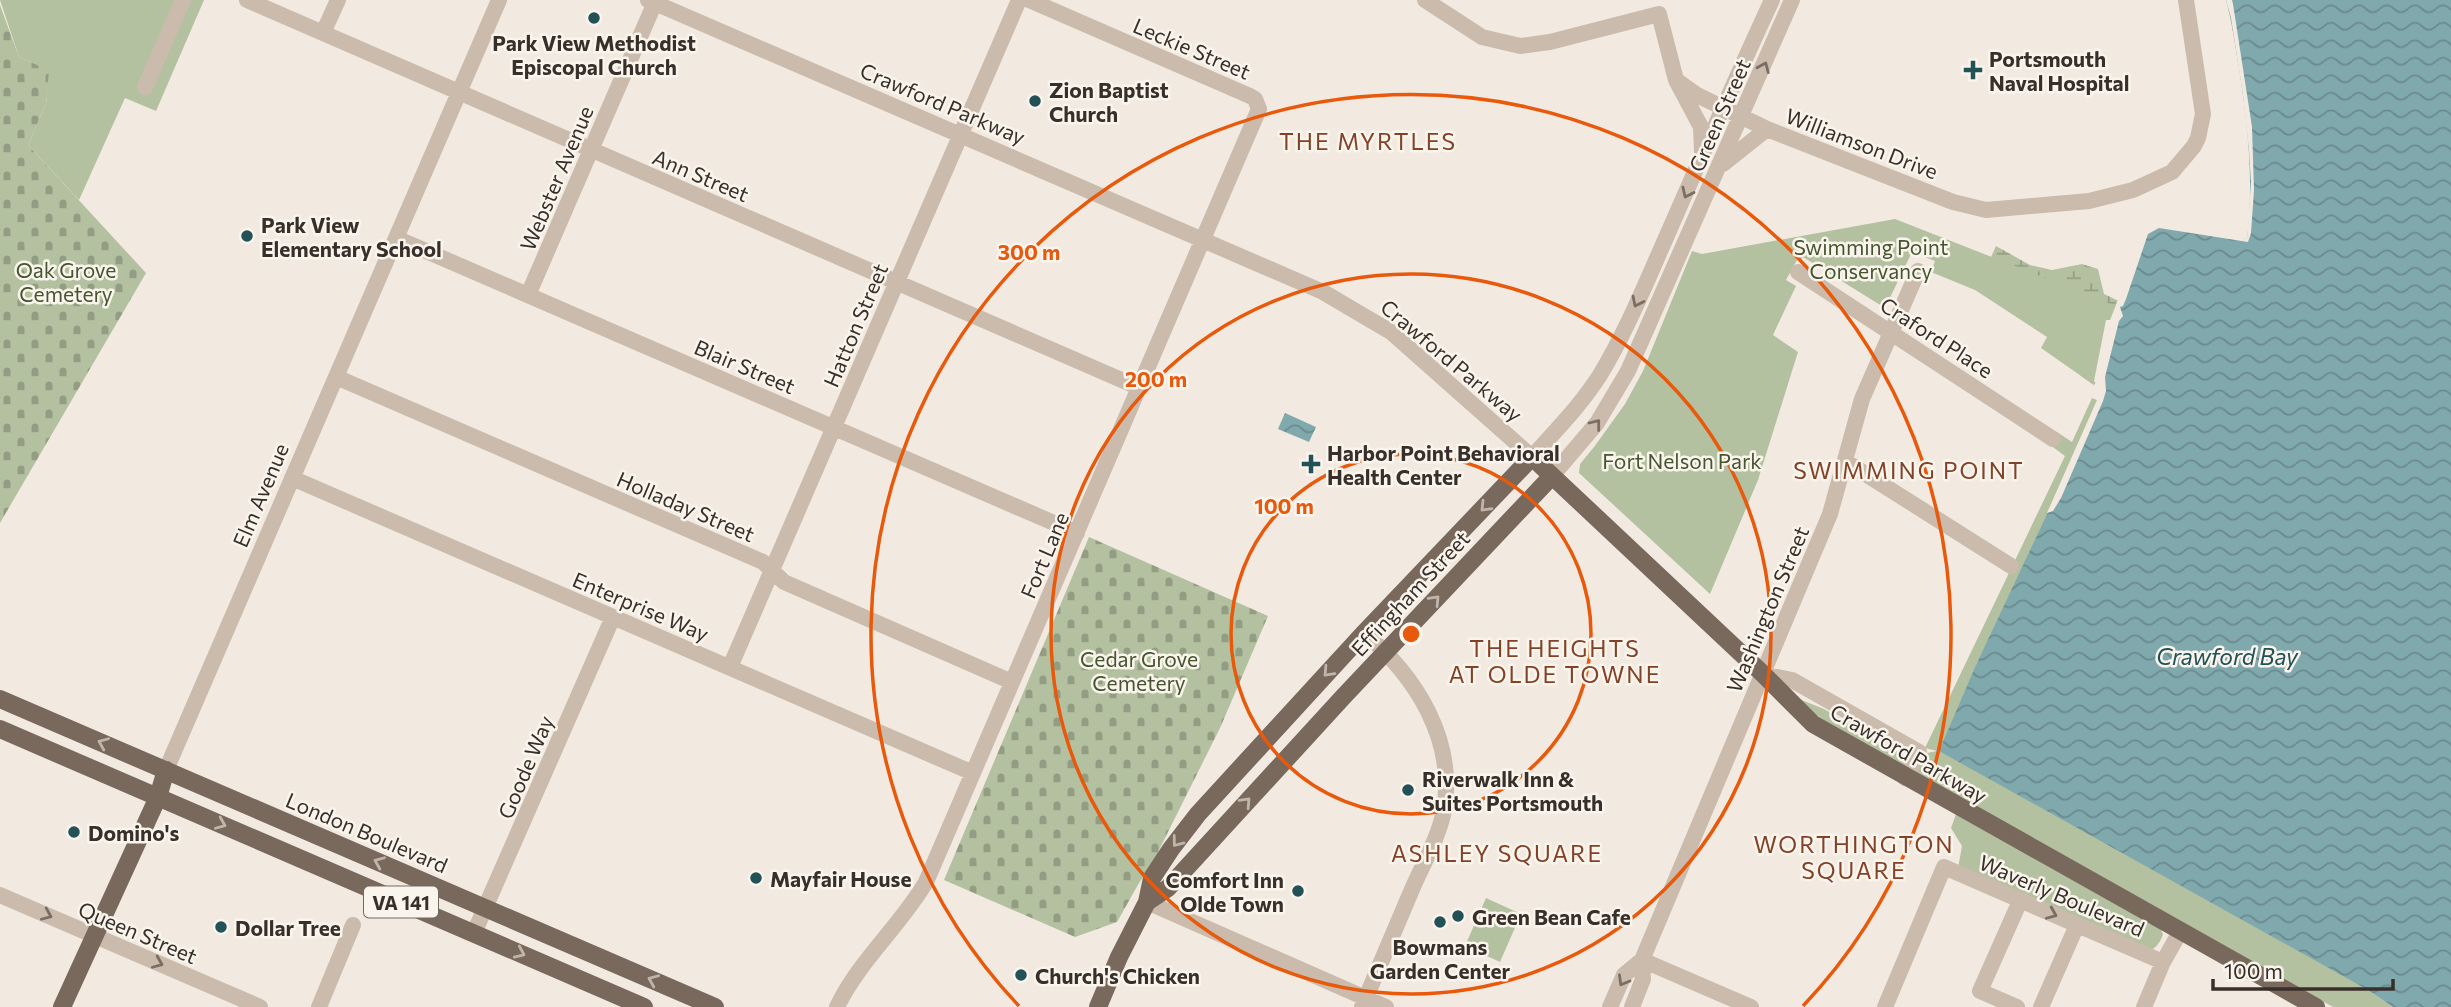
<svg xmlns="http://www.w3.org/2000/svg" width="2451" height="1007" font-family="Commissioner,sans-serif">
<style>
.wetland{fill:url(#wetland-marsh)}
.cemetery{fill:url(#cemetery-stones)}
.green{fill:#b4c1a0}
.water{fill:url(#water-waves)}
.pier{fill:#f2eae0}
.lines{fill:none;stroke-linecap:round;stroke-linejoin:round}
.minor{stroke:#cabbac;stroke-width:16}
.major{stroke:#79685c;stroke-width:18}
.oneway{stroke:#7a6e64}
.oneway2{stroke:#bfb5ab}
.ring{fill:none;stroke:#e8590c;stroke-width:3.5}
.poi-dot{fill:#225158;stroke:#f9f4ec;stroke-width:2.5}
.labels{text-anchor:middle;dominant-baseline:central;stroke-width:5;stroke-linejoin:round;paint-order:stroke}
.shield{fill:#f9f4ec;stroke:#726a64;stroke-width:2}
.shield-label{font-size:19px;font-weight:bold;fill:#382f2a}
.poi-label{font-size:21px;font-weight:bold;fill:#382f2a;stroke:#f9f4ec;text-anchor:start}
.street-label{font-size:21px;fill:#382f2a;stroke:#f9f4ec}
.park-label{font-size:21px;fill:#45552f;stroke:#f9f4ec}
.neighbourhood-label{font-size:23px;letter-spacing:2px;fill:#834227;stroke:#f9f4ec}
.water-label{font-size:23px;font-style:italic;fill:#225158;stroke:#f9f4ec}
.centre{fill:#e8590c;stroke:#f9f4ec;stroke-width:3.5}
.ring-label{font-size:21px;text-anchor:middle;font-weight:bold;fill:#e8590c;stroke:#f9f4ec;stroke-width:5;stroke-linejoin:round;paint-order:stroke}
</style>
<defs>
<pattern id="wetland-marsh" width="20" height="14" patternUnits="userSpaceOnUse" patternTransform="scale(1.75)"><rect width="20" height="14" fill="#b4c1a0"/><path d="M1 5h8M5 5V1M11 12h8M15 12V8" fill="none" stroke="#939d83"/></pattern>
<pattern id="cemetery-stones" width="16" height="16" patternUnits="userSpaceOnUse" patternTransform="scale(1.75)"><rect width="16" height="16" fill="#b4c1a0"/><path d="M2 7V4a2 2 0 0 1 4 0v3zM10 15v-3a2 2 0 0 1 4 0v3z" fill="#939d83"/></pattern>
<pattern id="water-waves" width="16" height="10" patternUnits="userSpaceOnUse" patternTransform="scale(1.75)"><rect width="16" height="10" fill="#80a9ae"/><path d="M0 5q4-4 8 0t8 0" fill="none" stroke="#6a8a8e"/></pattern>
</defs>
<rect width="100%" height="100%" fill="#f2eae0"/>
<!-- wetland -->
<path class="wetland" d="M 1996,246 L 2030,265 L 2052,270 L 2082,264 L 2098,269 L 2104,294 L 2121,302 L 2094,385 L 2081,376 L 2025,271 L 1991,257 Z"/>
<!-- cemetery -->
<path class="cemetery" d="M 0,5 L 19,57 L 50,70 L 46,104 L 28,145 L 146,273 L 0,523 Z
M 1089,537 L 1268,616 L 1220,728 L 1158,852 L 1159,854 L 1139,883 L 1117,922 L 1075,937 L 944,880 Z"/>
<!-- green -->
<path class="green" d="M 0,0 L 204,0 L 156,111 L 125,98 L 79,200 L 28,145 L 46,104 L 49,70 L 19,57 Z
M 1895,219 L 2119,307 L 2097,381 L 2094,385 L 2041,348 L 2047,337 L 1975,290 L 1931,272 L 1935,261 L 1912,252 L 1885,308 L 1803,257 L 1800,261 L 1797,260 L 1786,280 L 1796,286 L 1773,335 L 1798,352 L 1758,480 L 1710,594 L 1579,473 L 1580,464 L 1594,447 L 1625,404 L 1643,371 L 1692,251 L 1702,254 Z
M 2092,398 L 2099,401 L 1994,631 L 1976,665 L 2368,990 L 2393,1007 L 2333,1007 L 2170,917 L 2161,930 L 2163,934 C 2160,945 2154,949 2144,954 L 1958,868 L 1962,846 L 1951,828 L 1956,814 L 1815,714 L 1799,699 L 1824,709 L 1907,757 L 1937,751 L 1925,748 L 2065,456 L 2050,445 L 2057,432 L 2072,442 Z
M 1486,898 L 1521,914 L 1500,962 L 1465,946 Z"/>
<!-- water -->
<path class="water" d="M 2226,0 L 2451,0 L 2451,1007 L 2393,1007 L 2368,990 L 1939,751 L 1976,665 L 2095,412 L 2119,307 L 2148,226 L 2247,239 C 2254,182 2248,125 2239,68 C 2235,45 2232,22 2226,0 Z
M 1285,413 L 1316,427 L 1309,442 L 1278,429 Z"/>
<!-- pier -->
<path class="pier" d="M 2226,0 L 2232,0 L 2233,4 L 2252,127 L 2254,190 L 2251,233 L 2248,242 L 2159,228 L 2148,234 L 2126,299 L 2123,306 L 2120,307 L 2123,316 L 2119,321 L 2105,377 L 2106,391 L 2103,401 L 2061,498 L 2053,511 L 2047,513 L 2097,400 L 2100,388 L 2094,381 L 2106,320 L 2110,320 L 2116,305 L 2145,224 L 2154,220 L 2247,239 L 2251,182 L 2249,150 L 2243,95 L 2231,18 Z"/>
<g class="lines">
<!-- minor -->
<path class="minor" d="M 247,0 L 1140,388
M 648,0 L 1323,292 L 1391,332 L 1532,457 C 1555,431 1581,405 1600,375 C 1626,332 1645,285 1665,240 C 1700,160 1735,80 1772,0
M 1425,0 L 1482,37 L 1520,46 L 1550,42 L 1659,14 L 1676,80 L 1697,95 L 1767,129 L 1953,202 L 1986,210 L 2089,201 L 2133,190 L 2172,172 L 2194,146 L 2198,138 L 2203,114 L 2186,0
M 323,33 L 338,0
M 1677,82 L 1701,127 L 1702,152
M 145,87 L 183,0
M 1723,164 L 1767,129
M 396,238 L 1077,533
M 1798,272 L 2053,439
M 528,295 L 656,0
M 336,377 L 763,562 L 784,582 L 1012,682
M 1845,461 L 2011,566
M 1552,476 L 1597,423 L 1628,371 L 1792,0
M 292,478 L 973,773
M 730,667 L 1019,0
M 1763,674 L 1792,680 L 1919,752 L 1905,778
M 166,770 L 499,0
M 0,895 L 260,1007
M 1147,902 L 1386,1007
M 474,933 L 613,617
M 1642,960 L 1751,1007
M 319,1007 L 353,925
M 837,1007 C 859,961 900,926 926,882 L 1259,109 L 1255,99 L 1250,96 L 1029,0
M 1362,1007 C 1378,969 1394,932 1410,894 C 1421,867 1439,838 1444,810 C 1456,740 1416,676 1364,633
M 1610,1007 L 1624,975 L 1642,960
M 1632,1007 L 1643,979 L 1642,960 L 1830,514 L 1862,399 L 1918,271
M 1885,1007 L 1944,867 L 2163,962
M 2017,1007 L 1980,991 L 2020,901
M 2041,1007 L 2077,925
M 2144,1007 L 2163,962 L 2180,932"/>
<!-- major -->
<path class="major" d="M 0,699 L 715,1007
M 0,729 L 644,1007
M 1147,902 L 1168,888 L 1344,696 L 1552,476
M 62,1007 L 158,797 L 166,770
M 1098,1007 L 1119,957 L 1147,902 L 1152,878 L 1171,849 L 1198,814 L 1364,633 L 1532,457 L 1763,674 L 1813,724 L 2316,1007"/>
</g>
<!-- one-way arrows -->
<defs><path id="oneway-chevron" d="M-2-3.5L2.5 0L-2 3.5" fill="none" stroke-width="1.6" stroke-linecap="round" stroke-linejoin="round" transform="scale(1.75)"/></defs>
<g class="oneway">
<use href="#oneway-chevron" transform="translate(1764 67) rotate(-67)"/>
<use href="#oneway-chevron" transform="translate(1687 193) rotate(115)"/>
<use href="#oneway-chevron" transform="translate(1637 302) rotate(116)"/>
<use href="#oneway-chevron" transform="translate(1596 424) rotate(-52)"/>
<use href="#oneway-chevron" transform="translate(2052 914) rotate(23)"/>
<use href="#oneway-chevron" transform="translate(47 915) rotate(23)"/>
<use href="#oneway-chevron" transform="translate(158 963) rotate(23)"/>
<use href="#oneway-chevron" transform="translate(1623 981) rotate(120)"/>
</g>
<g class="oneway2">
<use href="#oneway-chevron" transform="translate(1485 507) rotate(134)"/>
<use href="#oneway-chevron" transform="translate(1435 600) rotate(-47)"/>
<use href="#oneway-chevron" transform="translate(1328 672) rotate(133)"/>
<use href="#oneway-chevron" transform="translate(103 743) rotate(-157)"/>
<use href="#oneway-chevron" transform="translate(1246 802) rotate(-47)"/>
<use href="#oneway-chevron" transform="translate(221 824) rotate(23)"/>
<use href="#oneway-chevron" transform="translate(1177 842) rotate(127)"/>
<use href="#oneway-chevron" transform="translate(379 862) rotate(-157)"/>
<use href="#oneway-chevron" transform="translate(520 953) rotate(24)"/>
<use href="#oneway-chevron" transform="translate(653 980) rotate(-157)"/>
</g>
<!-- distance rings -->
<g class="ring">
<circle cx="1411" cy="634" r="180"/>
<circle cx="1411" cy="634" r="360"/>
<path d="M1019 1006A540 540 0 1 1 1803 1006"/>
</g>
<!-- markers -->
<g class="poi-dot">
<circle cx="594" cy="18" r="7"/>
<path d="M1969.5 59.5h7v7h7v7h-7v7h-7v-7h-7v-7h7z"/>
<circle cx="1035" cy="101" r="7"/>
<circle cx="247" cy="236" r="7"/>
<path d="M1307.5 453.5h7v7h7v7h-7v7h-7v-7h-7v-7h7z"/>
<circle cx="1408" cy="790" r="7"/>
<circle cx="74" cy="832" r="7"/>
<circle cx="756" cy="878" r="7"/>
<circle cx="1298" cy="891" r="7"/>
<circle cx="1458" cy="916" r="7"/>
<circle cx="1440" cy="922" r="7"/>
<circle cx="221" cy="927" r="7"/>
<circle cx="1021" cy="975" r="7"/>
</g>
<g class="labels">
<!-- shield labels -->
<rect class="shield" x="364" y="886.5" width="74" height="31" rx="5"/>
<g class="shield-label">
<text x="401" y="902">VA 141</text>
</g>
<!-- poi labels -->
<g class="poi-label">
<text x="594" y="42" text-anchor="middle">Park View Methodist<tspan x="594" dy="24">Episcopal Church</tspan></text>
<text x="1989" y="58">Portsmouth<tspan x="1989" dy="24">Naval Hospital</tspan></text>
<text x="1049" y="89">Zion Baptist<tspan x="1049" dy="24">Church</tspan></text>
<text x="261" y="224">Park View<tspan x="261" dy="24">Elementary School</tspan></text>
<text x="1327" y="452">Harbor Point Behavioral<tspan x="1327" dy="24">Health Center</tspan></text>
<text x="1422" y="778">Riverwalk Inn &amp;<tspan x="1422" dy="24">Suites Portsmouth</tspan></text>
<text x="88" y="832">Domino's</text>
<text x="770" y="878">Mayfair House</text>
<text x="1284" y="879" text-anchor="end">Comfort Inn<tspan x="1284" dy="24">Olde Town</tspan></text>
<text x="1472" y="916">Green Bean Cafe</text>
<text x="235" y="927">Dollar Tree</text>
<text x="1440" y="946" text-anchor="middle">Bowmans<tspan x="1440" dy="24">Garden Center</tspan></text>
<text x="1035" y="975">Church's Chicken</text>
</g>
<!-- street labels -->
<g class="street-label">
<text transform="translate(1192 48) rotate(23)">Leckie Street</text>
<text transform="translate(943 103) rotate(23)">Crawford Parkway</text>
<text transform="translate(1719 115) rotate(-66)">Green Street</text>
<text transform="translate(1862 143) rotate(21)">Williamson Drive</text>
<text transform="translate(701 175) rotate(23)">Ann Street</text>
<text transform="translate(556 178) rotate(-67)">Webster Avenue</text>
<text transform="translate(855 325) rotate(-67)">Hatton Street</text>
<text transform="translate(1937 337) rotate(33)">Craford Place</text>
<text transform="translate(1452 360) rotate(40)">Crawford Parkway</text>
<text transform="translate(745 366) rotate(23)">Blair Street</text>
<text transform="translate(260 495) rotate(-67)">Elm Avenue</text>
<text transform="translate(686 506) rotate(23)">Holladay Street</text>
<text transform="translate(1044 555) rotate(-67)">Fort Lane</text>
<text transform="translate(1410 593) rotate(-47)">Effingham Street</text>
<text transform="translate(641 606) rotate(23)">Enterprise Way</text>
<text transform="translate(1767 609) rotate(-67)">Washington Street</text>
<text transform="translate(1909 753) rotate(30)">Crawford Parkway</text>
<text transform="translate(525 767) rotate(-67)">Goode Way</text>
<text transform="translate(367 832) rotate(23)">London Boulevard</text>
<text transform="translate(2062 895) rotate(23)">Waverly Boulevard</text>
<text transform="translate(138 932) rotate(23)">Queen Street</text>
</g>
<!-- park labels -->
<g class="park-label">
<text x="1871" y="246">Swimming Point<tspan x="1871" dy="24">Conservancy</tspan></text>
<text x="66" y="269">Oak Grove<tspan x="66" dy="24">Cemetery</tspan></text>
<text x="1682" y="460">Fort Nelson Park</text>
<text x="1139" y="658">Cedar Grove<tspan x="1139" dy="24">Cemetery</tspan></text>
</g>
<!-- neighbourhood labels -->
<g class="neighbourhood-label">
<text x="1368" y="141">THE MYRTLES</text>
<text x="1909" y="470">SWIMMING POINT</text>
<text x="1555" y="648">THE HEIGHTS<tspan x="1555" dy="26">AT OLDE TOWNE</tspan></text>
<text x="1854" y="844">WORTHINGTON<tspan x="1854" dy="26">SQUARE</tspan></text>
<text x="1497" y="853">ASHLEY SQUARE</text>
</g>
<!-- water labels -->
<g class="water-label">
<text x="2227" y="656">Crawford Bay</text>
</g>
</g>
<circle cx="1411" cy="634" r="10" class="centre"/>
<g class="ring-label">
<text x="1029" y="260">300 m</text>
<text x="1156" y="387">200 m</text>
<text x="1284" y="514">100 m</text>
</g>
<!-- scale -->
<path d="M2213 979v10h180v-10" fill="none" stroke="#382f2a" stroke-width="3.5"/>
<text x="2224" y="979" font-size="21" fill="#382f2a" stroke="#f9f4ec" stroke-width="5" paint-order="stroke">100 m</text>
</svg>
